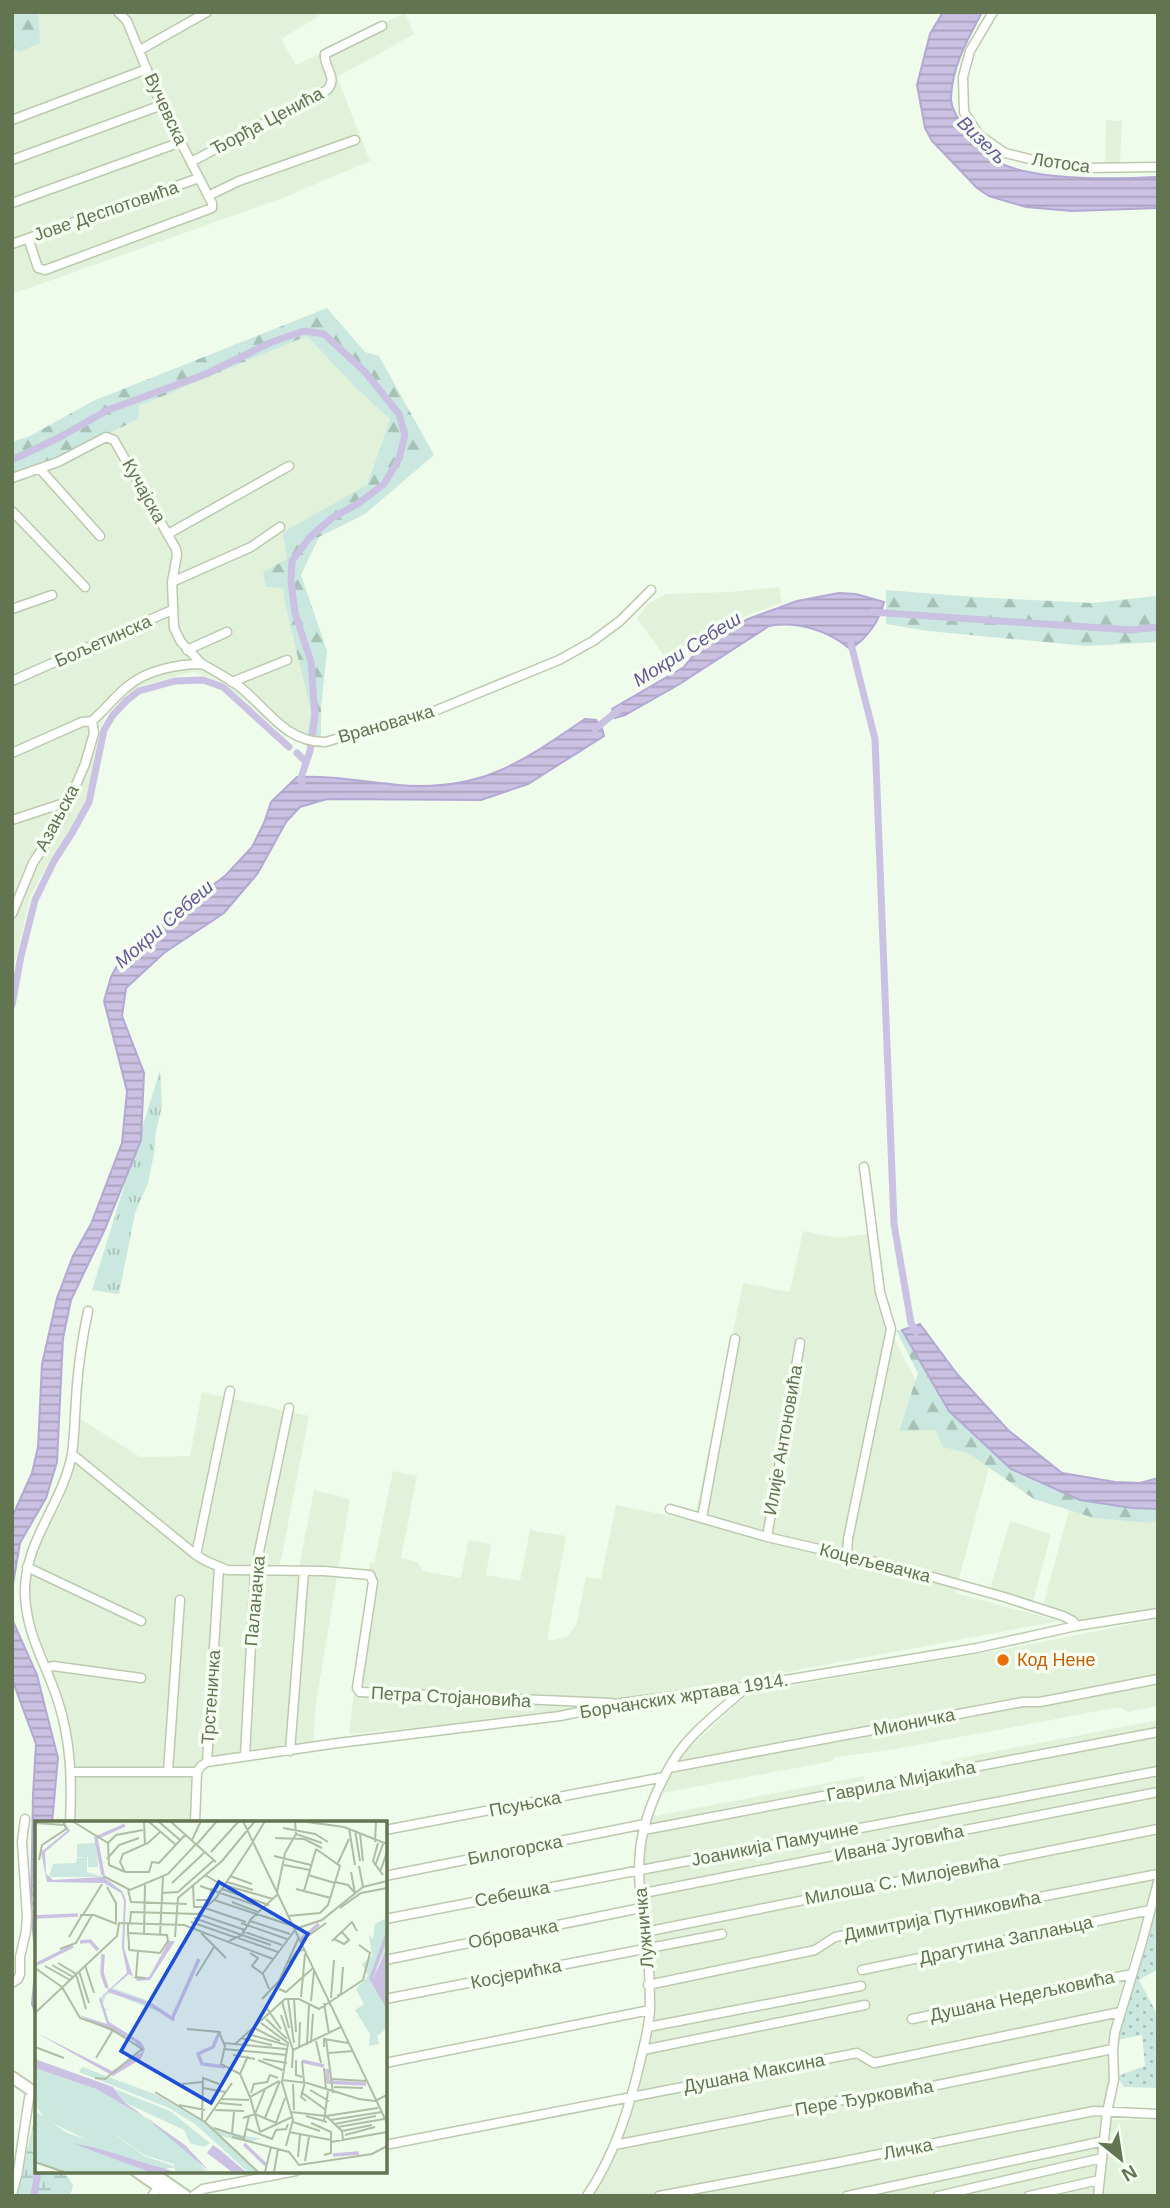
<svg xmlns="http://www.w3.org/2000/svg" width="1170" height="2208" font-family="Arial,sans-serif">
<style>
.residential{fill:#e2f2da}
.grass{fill:url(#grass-tufts)}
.forest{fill:url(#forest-firs)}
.wetland{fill:url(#wetland-marsh)}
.park{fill:url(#park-dots)}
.water{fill:url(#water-rules);stroke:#b4a8d4;stroke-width:2}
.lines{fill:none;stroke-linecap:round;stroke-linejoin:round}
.canal{stroke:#cac1e3;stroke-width:7}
.minor-casing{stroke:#bbcaae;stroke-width:11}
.secondary-casing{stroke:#bbccad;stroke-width:14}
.minor{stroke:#fff;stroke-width:8}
.secondary{stroke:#fff;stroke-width:10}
.food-dot{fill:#e8710a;stroke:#f5fef1;stroke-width:2.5}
.labels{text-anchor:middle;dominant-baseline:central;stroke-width:7;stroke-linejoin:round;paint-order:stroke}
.street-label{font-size:18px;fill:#637450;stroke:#f5fef1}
.food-label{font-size:18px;fill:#c56008;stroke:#f5fef1;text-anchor:start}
.water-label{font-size:19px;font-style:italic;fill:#695699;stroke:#f5fef1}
.inset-river{fill:none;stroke:#cac1e3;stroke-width:3.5}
.inset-road{fill:none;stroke:#afbda4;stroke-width:2}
.view{fill:#1d4ed8;fill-opacity:0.15;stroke:#1d4ed8;stroke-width:3.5}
.inset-edge{fill:none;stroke:#637450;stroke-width:3.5}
</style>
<defs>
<pattern id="grass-tufts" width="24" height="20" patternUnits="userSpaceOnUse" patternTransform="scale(1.75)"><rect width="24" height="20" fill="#cae8df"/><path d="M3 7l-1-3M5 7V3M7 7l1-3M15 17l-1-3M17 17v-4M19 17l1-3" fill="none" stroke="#a8c1b7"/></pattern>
<pattern id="forest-firs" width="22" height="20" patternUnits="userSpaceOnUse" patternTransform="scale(1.75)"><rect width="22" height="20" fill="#cae8df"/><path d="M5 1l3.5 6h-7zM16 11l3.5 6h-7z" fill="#a8c1b7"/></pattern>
<pattern id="wetland-marsh" width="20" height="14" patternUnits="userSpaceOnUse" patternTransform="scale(1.75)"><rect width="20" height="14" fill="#cae8df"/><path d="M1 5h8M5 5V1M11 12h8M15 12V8" fill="none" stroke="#a8c1b7"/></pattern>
<pattern id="park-dots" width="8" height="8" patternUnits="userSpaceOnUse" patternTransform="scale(1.75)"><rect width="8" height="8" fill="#cae8df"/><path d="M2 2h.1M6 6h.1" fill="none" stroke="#a8c1b7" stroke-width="1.8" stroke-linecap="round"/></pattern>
<pattern id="water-rules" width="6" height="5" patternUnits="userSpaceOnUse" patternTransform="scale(1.75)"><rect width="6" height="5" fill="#cac1e3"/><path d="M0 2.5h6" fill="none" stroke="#a8a1ba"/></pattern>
</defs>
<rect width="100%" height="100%" fill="#effbeb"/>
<!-- residential -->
<path class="residential" d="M 12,12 L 318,12 L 319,16 L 281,39 L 296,65 L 405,13 L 414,34 L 337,77 L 370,161 L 283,198 L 12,294 Z
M 1106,120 L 1122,121 L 1120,163 L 1105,162 Z
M 307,336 L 354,386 L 390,418 L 367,485 L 288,559 L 283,587 L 285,604 L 311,711 L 307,735 L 285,737 L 238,695 L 218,681 L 193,672 L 141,686 L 126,696 L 108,712 L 99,727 L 98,745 L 89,792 L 73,827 L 52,856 L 31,895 L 12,975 L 12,474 L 120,429 L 138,419 L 139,406 Z
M 779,587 L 782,603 L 750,614 L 667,660 L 637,618 L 649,603 L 666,594 L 731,592 Z
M 803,1231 L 839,1238 L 868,1234 L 877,1305 L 916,1381 L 899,1430 L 935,1430 L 943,1447 L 968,1452 L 989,1468 L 955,1593 L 1059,1621 L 579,1711 L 349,1734 L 370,1562 L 374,1564 L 393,1471 L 417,1476 L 401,1558 L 418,1562 L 422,1571 L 461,1578 L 468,1540 L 491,1544 L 486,1575 L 520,1581 L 530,1530 L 566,1536 L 547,1639 L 553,1640 L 567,1637 L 576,1625 L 586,1577 L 601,1579 L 616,1505 L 694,1521 L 743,1283 L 790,1292 Z
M 202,1392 L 309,1416 L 279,1570 L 298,1571 L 314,1490 L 350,1499 L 316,1703 L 313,1743 L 197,1762 L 195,1768 L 193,1823 L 73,1823 L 76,1766 L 66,1714 L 33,1636 L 29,1577 L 39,1544 L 63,1500 L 74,1464 L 79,1418 L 140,1457 L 190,1456 Z
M 1069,1510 L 1094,1518 L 1148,1523 L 1158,1521 L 1158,1609 L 1081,1621 L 1043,1606 Z
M 1010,1521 L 1051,1534 L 1033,1602 L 990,1589 Z
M 1158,1619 L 1158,1675 L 1039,1699 L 1026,1697 L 679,1762 L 680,1756 L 749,1693 L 990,1652 Z
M 1158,1682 L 1158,1706 L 1128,1712 L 1119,1707 L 896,1749 L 835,1757 L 833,1761 L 662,1793 L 670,1774 L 1028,1704 Z
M 1158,1720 L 1158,1729 L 943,1771 L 941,1762 Z
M 1158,1735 L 1158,1767 L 642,1867 L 644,1840 L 647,1833 Z
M 1158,1774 L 1158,1789 L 643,1889 L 642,1872 Z
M 864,1776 L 865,1786 L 646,1827 L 650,1817 Z
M 1158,1796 L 1158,1825 L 648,1928 L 643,1897 Z
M 1158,1833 L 1158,1871 L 828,1935 L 816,1947 L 651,1980 L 649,1937 L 654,1934 Z
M 1154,1878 L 1116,2008 L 878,2059 L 872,2058 L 866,2052 L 859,2049 L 639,2091 L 651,2033 L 654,2011 L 653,1989 L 820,1953 L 833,1942 Z
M 1115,2015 L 1109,2045 L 867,2097 L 622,2141 L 621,2137 L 636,2101 L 857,2058 L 870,2067 Z
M 1109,2053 L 1110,2080 L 1104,2108 L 642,2196 L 590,2196 L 618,2150 L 854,2103 L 866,2104 Z
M 1096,2114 L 1103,2115 L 1100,2156 L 924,2196 L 677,2196 Z
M 1158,2119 L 1158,2196 L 1101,2194 L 1111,2120 Z
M 1098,2162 L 1095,2196 L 943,2196 Z"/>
<!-- grass -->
<path class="grass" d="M 160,1070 L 162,1106 L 156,1131 L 154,1154 L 148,1183 L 135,1213 L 119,1294 L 92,1290 Z"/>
<!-- forest -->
<path class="forest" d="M 12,12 L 38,12 L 40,43 L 20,52 L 12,48 Z
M 327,308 L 365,352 L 379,356 L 434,455 L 365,514 L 319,537 L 301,575 L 327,651 L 321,708 L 321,737 L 307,735 L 311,711 L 285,604 L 283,588 L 266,587 L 263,572 L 287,559 L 283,532 L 367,485 L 390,419 L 354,386 L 307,336 L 139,406 L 138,419 L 74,452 L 12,474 L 12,442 L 30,436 L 93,401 Z
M 886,590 L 974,597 L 1092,603 L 1158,596 L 1158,642 L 1086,646 L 928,631 L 886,624 Z
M 896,1330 L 902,1330 L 950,1411 L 1011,1469 L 1132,1508 L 1158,1509 L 1158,1521 L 1148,1523 L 1094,1518 L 1034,1499 L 968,1453 L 943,1447 L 935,1430 L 899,1431 L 918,1373 Z"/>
<!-- wetland -->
<path class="wetland" d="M 35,2115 L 37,2116 L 37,2171 L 63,2171 L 73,2185 L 70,2196 L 17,2196 Z"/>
<!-- park -->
<path class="park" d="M 1158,1896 L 1158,1969 L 1139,1980 L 1158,2016 L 1158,2088 L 1124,2087 L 1117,2076 L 1145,2066 L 1142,2035 L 1116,2040 C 1127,1992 1146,1945 1158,1896 Z"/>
<!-- water -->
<path class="water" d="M 943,12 L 982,12 C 968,39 952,66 951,98 C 951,110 960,122 968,131 C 977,141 986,155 998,162 C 1034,181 1117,179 1158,177 L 1158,208 L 1072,211 L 1026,207 L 989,196 L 977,188 L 932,141 L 925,128 L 917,85 L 930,34 Z
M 839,593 L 856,594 L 884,602 C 880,620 867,639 850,649 C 828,630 797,621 769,626 L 678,685 L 625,715 L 615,718 L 612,709 L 684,667 L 704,643 L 748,619 L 797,601 Z
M 585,719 L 596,720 L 602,728 L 604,736 L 528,784 L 481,800 L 327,799 L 300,807 L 286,822 L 258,873 L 224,913 L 164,953 L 126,988 L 122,1016 L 144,1073 L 141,1140 L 105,1229 L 71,1300 L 63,1338 L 57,1462 L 46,1498 L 20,1543 L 12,1590 L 12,1517 L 32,1473 L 38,1447 L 42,1364 L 57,1298 L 73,1256 L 91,1224 L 122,1143 L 127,1091 L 104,1001 L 111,977 L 120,960 L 148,935 L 226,875 L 252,847 L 264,823 L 271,802 L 297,777 C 330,775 365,782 398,785 C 481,792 520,763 585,719 Z
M 920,1324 L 957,1374 L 1008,1430 L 1062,1473 L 1115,1482 L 1140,1483 L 1158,1478 L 1158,1509 L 1132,1508 L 1080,1500 L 1011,1469 L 949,1411 L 902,1330 Z
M 12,1619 L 37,1675 L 58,1758 L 52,1823 L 37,1823 L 37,2017 L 32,2004 L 36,1961 L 31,1910 L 33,1795 L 36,1744 L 12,1679 Z"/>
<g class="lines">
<!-- canal -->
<path class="canal" d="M 12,460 L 60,437 L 108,410 L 206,374 L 272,342 L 304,331 L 324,334 L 365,372 L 399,414 L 405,435 L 399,459 L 384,484 L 359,503 L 332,518 L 310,537 L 292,561 L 291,581 L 295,613 L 311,662 L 315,716 L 310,751 L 301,778 L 302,784
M 872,612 L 1131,630 L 1158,627
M 850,640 L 875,739 L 894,1224 L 911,1323 L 916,1332
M 595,729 L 621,708
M 297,753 L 306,762
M 12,1005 L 21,956 L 35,900 L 54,861 L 72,833 L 89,802 L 104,730 L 113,715 L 127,700 L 139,691 L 175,681 L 203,680 L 223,687 L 289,747
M 34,2196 L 38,2171"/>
<defs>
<path id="minor" d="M 993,12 L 970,51 L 963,77 L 964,112 L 979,135 L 1005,153 L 1054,165 L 1084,168 L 1158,167
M 140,50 L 207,12
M 12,120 L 147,69
M 12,160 L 162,105
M 191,162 L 327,90 C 339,78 323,67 325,54 L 382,26
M 208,196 L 239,181 L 355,140
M 12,203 L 181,142
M 28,238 L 38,268 L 45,270 L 212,208 L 212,203 L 159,100 L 127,21 L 118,12
M 12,244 L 199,178
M 40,469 L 100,536
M 12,478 L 58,462 L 106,437 L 114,440 L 176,549 L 177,555 L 172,582 L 174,628 L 181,642 L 202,664
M 12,511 L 85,587
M 168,534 L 289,466
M 172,582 L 251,547 L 280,527
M 12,609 L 52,595
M 187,650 L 227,632
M 12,681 L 172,610
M 232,682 L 287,660
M 12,753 L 82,722 L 92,721 C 105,710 115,696 128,686 C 147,670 178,664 202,664 C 215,671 228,678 240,687 C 268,709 285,742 325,742 L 432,712 L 559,660 L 593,641 L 620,621 L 651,590
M 12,820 L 61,804 L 67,804
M 12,914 L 33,863 L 61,820 L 85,764 L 94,733 L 92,721
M 72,1454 L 196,1555 L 206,1561 L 227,1570 L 324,1571 L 370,1575 L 373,1582 L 357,1688 L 360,1692 L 612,1703
M 670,1509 L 767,1537 L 897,1567 L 1004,1597 L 1063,1616 L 1073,1621 L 1076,1626
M 702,1518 L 735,1339
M 767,1537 L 800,1343
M 196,1555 L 230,1391
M 847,1555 L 848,1539 L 891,1329 L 880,1292 L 864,1167
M 27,1567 L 141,1621
M 46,1668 L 53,1666 L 141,1678
M 290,1751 L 304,1571
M 245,1756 L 255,1571 L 289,1408
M 207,1762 L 338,1743 L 560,1716 L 622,1703 L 749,1686 L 977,1648 L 1076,1626 L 1158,1613
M 669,1768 L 1023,1702 L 1040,1702 L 1158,1679
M 72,1772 L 197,1772
M 168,1772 L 180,1600
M 70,1823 C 72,1781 71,1741 58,1701 C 46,1663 27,1637 25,1595 C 23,1542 63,1504 72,1454 C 75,1432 75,1408 77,1385 C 79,1360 83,1335 88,1311
M 195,1823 L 197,1772 L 201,1766 L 207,1762 L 219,1567
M 385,1830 L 664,1777
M 644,1830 L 1158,1732
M 385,1876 L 645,1824
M 639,1894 L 1158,1792
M 385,1919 L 1158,1771
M 645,1932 L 1158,1829
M 385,1960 L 641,1908
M 862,1970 L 1150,1910
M 12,1983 L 18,1979 L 20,1974 L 20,1957 L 26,1931 L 27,1916 L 22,1842 L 25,1819
M 648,1985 L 815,1950 L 835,1937 L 1158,1874
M 385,1999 L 722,1934
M 912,2019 L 1132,1974
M 648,2027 L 861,1986
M 643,2050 L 865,2005
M 385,2063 L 650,2010
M 385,2145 L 857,2053 L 874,2063 L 1120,2012
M 615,2145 L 853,2098 L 869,2099 L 1113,2049
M 12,2195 L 18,2171 L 29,2098
M 152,2196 L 159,2187
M 193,2196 L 203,2189 L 296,2171
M 587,2196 C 615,2154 630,2107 641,2058 C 645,2042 649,2026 650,2010 C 650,1986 649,1960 646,1936 C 642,1907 637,1880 640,1851 C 643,1821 657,1788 673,1761 C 690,1732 723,1709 748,1686
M 659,2196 L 835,2163 L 1094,2111 L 1158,2114
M 847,2196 L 1104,2141
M 938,2196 L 1102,2158
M 1029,2196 L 1099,2180
M 1098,2196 L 1107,2112 L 1114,2080 L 1113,2049 L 1115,2032 L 1142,1942 L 1158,1882"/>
<path id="secondary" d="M 12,2077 L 37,2094
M 136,2171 L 172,2196
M 150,2171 L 186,2196"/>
</defs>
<!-- minor casing -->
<use href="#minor" class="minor-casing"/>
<!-- secondary casing -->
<use href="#secondary" class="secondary-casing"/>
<!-- minor -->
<use href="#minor" class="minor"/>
<!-- secondary -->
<use href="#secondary" class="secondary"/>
</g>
<!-- markers -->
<circle class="food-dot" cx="1003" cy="1660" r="7"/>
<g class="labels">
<!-- street labels -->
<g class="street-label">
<text transform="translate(166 109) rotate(65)">Вучевска</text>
<text transform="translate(267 121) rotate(-28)">Ђорђа Ценића</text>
<text transform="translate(1061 163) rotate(8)">Лотоса</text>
<text transform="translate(106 211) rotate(-19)">Јове Деспотовића</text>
<text transform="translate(144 491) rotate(61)">Кучајска</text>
<text transform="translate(103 641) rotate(-24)">Бољетинска</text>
<text transform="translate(386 724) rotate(-16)">Врановачка</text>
<text transform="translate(57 818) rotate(-62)">Азањска</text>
<text transform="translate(783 1440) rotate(-80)">Илије Антоновића</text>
<text transform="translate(875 1563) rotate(14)">Коцељевачка</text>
<text transform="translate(255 1601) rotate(-85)">Паланачка</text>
<text transform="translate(684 1696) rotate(-9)">Борчанских жртава 1914.</text>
<text transform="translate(211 1697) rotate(-86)">Трстеничка</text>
<text transform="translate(451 1697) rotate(3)">Петра Стојановића</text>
<text transform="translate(914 1722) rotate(-11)">Мионичка</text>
<text transform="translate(901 1781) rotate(-11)">Гаврила Мијакића</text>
<text transform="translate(525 1804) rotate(-11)">Псуњска</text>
<text transform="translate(899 1843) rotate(-11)">Ивана Југовића</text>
<text transform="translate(775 1844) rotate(-11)">Јоаникија Памучине</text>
<text transform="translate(515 1850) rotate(-11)">Билогорска</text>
<text transform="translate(902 1880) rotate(-11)">Милоша С. Милојевића</text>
<text transform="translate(512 1894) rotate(-11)">Себешка</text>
<text transform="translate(942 1916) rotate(-11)">Димитрија Путниковића</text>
<text transform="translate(644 1928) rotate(-95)">Лужничка</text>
<text transform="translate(513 1934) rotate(-11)">Обровачка</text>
<text transform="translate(1006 1940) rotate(-12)">Драгутина Заплањца</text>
<text transform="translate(516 1974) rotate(-11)">Косјерићка</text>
<text transform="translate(1022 1996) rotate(-12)">Душана Недељковића</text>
<text transform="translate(754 2073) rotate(-11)">Душана Максина</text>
<text transform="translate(864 2098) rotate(-10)">Пере Ђурковића</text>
<text transform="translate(908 2149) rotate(-11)">Личка</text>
</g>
<!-- food labels -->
<g class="food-label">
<text x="1017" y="1660">Код Нене</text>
</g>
<!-- water labels -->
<g class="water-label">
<text transform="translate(982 140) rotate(44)">Визељ</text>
<text transform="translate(687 649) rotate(-32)">Мокри Себеш</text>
<text transform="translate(164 924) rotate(-41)">Мокри Себеш</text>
</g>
</g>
<!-- overview -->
<g transform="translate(35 1821)">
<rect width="352" height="352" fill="#effbeb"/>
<path d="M 52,36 L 52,51 L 68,56 L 14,56 L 18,43 L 41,42 L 42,37 ZM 47,246 L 122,274 L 184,309 L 227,318 L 212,321 L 186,315 L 198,326 L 203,324 L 199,326 L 223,351 L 213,351 L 160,303 L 134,287 L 44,251 Z" fill="#cae8df"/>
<path d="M 77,167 L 109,178 L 135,195 L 76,172 L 71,174 L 67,186 L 74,189 L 68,190 L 66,184 L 66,177 ZM 0,247 L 61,268 L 100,290 L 147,323 L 172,351 L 140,351 L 139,343 L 109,334 L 83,315 L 68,322 L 59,311 L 55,316 L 26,293 L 0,284 ZM 0,290 L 32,312 L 56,320 L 58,326 L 42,323 L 114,351 L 27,351 L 0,342 Z" fill="#cae8df"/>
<path d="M 351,97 L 352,126 L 342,146 L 342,165 L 352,183 L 352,207 L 342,215 L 344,223 L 334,225 L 335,213 L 320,189 L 329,183 L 321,168 L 333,155 L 327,143 L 337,135 L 334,114 L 338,118 L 340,103 ZM 80,268 L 135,290 L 175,322 L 169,326 L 155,322 L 149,309 L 89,281 ZM 0,284 L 26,293 L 55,316 L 59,311 L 53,302 L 58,302 L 68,322 L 82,315 L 109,335 L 142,346 L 124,349 L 58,326 L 55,320 L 11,299 Z" fill="#cae8df"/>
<path d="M 61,22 L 63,46 L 53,46 L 53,36 L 42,36 L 42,23 Z" fill="#cae8df"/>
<path d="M 29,0 L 35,10 L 10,31 L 11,53 L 18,59 L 68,56 L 87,70 L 91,79 L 89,127 L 98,156 L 114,156 L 134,120 L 140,120 L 115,159 L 103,160 L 94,153 L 66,177 L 74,201 L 106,221 L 110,228 L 106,238 L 78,255 L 0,211 L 77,250 L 107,231 L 99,220 L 60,203 L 44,194 L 72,203 L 64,178 L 92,152 L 87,126 L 89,80 L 86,72 L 69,62 L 12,61 L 6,31 L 32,10 ZM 352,126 L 352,183 L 338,158 ZM 0,238 L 78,266 L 89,281 L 150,324 L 175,351 L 110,296 L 61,268 L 0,247 ZM 37,322 L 58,326 L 140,351 L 114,351 ZM 178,324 L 185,329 L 211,351 L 197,351 L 172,332 Z" fill="#cac1e3"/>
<path class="inset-river" d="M 68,54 L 61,17 L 90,4M 0,96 L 43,94M 352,113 L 336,157 L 352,185M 266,118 L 284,103M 45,121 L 55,120 L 63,129M 68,133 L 67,152 L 72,167M 0,144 L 38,125M 73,169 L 117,184 L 139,199M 137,198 L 164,138M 185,210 L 178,226 L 163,233 L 167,243 L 190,246M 267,240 L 289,245M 292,248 L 293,261 L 331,263M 209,323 L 231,344M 298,334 L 324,332"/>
<path class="inset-road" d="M 37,0 L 73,22M 109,0 L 110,24M 113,0 L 141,24M 123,0 L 145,19M 135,0 L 181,41M 208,0 L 352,302M 265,0 L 309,6 L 352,23M 0,2 L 30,4M 248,7 L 280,13 L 293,21M 314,7 L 320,44M 320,9 L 325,40M 325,12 L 328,40M 261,13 L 287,22M 240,17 L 269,18 L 287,27M 157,19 L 166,0M 218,20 L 230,0M 340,21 L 341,0M 343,22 L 338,40 L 348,54M 162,23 L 182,0M 176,31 L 204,0M 239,35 L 276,44M 72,38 L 84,24 L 104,17M 4,39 L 7,24 L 31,8 L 28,0M 303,42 L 314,18M 249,44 L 275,49M 324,45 L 328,66M 340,45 L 348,23M 90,51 L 114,51 L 117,41 L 124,42 L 151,13M 90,51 L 74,44 L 73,22 L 81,14 L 108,9M 90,51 L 85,41 L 88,33 L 113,22 L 125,11M 316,51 L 320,72M 345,51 L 352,31M 170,54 L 189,65M 273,54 L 300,62M 68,55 L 95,69 L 133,53 L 161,23M 195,55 L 217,63M 192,61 L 218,69M 300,61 L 313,64 L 320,72M 137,62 L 170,31M 158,64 L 159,86 L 167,86M 189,64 L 238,78M 165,65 L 229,87M 72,66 L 81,82 L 81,101M 187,68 L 234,84M 261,68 L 296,77M 93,69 L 96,81 L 152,83M 269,70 L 281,28M 242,71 L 250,32 L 261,13 L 260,0M 127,72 L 143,71 L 179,39M 161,79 L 174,79 L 177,67M 179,79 L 258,105M 197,81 L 223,91M 170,87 L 211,101M 305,87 L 326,72 L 352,67M 163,93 L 181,77 L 218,21M 45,94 L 59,94 L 82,103M 48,94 L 67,63M 253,95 L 285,92 L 293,84 L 305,45 L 281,28M 159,97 L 207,114M 215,100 L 255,113M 156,101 L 202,117M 93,102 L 93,112 L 94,122 L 94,128 L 95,129 L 125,132 L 133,120 L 132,114 L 93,112M 95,102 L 96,91 L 163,93 L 210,109M 206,102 L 252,118M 260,108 L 287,99 L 328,66 L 352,60M 207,110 L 247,124M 166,112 L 191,137M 109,113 L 110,64M 125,114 L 128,56M 207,114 L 236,124M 34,116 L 47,94M 140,116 L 143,77 L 187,40 L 220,0M 203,117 L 243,131M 299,118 L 309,123 L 314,119 L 307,111M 194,120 L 207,114 L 216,98 L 243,73M 266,120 L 291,102M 297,120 L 317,101 L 322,110M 25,128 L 41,122 L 57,94M 103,130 L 101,156 L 110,157M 215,132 L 223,137 L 217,145 L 228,153 L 234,168M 23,142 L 41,153 L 51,188M 254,142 L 262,130 L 269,129M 17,144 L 38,156M 50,144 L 59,172M 10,145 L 35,159M 0,147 L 27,166M 44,150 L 54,182M 228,152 L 260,109M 161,155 L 179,126M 27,166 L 45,197 L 76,208 L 107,228 L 70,258 L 60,257M 244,168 L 251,171 L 278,147M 302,175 L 306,173 L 308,146M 266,176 L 270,133M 296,177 L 299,139M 227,178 L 244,160 L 264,116M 253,178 L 259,222M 259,178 L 261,211M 247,180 L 254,207M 276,180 L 279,150M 289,182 L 294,213M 231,186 L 246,208M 0,192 L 82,115 L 84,102 L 149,104 L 238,138M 246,194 L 258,229 L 257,247M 231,198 L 252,218M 226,202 L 253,222 L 247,261 L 258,299 L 251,325M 219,207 L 245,220M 152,208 L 184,211 L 190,225 L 186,243 L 205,253M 213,213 L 251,224M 206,217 L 237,224M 291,218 L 298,272M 281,220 L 286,242M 189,222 L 251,228M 276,222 L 278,193M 200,223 L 250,178 L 264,178 L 284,188 L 328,159 L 335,132 L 324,124M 272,224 L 274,183M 0,226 L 29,237M 289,226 L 289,218 L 313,222M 264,227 L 265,201M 189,228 L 252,234M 258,229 L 306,206M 294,232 L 318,230M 198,234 L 220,238M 213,235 L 205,253 L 215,276M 61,237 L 78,209M 228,238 L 252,242M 223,239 L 250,250M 261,239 L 261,254 L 267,256M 267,240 L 269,261M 289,247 L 291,269M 297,258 L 331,260M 247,259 L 272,262 L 324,278 L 340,280 L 352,274M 270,261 L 266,276 L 271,280M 147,263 L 168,261M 258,263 L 259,289M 299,266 L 328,267M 168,267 L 190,271M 275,269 L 294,280M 120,271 L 170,301 L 223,351M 266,271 L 291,289M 216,272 L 219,263 L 232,261 L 235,254 L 243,257M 215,276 L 225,311M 215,276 L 244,260M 186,278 L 214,279M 184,282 L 207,284M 144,284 L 170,289M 180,289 L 209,290M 256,291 L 291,295 L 307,310 L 308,319M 220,293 L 230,268M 271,295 L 292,301M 291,295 L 343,287M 208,297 L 220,293 L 241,302M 230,297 L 245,260M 167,299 L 168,257 L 184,263M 296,299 L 347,291M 289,300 L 293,270M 170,301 L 197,262M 258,301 L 285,310M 241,302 L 250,277M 276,302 L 296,311 L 296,332 L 289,334M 300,303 L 341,295M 303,306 L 349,298M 179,307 L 209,317 L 214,295M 212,308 L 237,318 L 241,309 L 251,308 L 253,303M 307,310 L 337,304M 225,311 L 257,296M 254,311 L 296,319M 197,312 L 199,291M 310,314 L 340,306M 197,316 L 254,331 L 264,344 L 337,333 L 352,325M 296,321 L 352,311M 263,336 L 265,314M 270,340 L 274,316M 0,341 L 29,351M 230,351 L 236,326M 239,351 L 243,328"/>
<path class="view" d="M 184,61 L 273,113 L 176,282 L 86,230 Z"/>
<rect width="352" height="352" class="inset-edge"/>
</g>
<!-- border -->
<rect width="1170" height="2208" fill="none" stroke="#637450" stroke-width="28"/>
<!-- north arrow -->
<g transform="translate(1121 2159) rotate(150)" stroke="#f5fef1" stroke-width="5" paint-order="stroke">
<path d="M0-5L12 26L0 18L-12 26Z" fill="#637450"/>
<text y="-10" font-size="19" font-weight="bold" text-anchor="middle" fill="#637450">N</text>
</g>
</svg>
